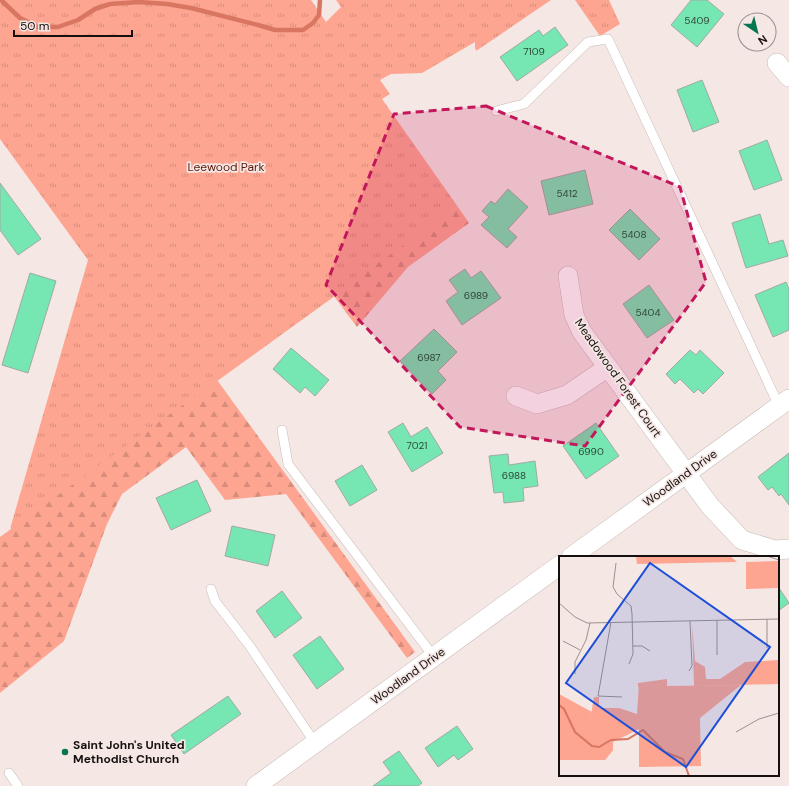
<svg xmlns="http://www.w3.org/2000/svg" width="789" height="786" font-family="'DM Sans',sans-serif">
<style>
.grass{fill:url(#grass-tufts)}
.forest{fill:url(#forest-firs)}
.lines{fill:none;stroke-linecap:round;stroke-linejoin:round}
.stream{stroke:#d87661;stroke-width:4.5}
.building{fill:#76e6b3;stroke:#9faaa4}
.service-casing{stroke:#c7bab7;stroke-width:10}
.minor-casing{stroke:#c7bab7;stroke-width:20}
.service{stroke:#fff;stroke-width:9}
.minor{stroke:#fff;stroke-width:19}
.marked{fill:#c2185b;fill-opacity:0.2;stroke:#c2185b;stroke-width:3;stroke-dasharray:8 5;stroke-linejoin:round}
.poi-dot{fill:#067650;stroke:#f5e7e4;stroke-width:1.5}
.labels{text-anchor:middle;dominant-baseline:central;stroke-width:3.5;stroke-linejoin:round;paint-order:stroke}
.number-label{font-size:10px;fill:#2d4638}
.park-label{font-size:12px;fill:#581a0e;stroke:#f5e7e4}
.street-label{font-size:12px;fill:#15100f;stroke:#f5e7e4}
.poi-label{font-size:12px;font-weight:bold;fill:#15100f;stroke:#f5e7e4;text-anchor:start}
.inset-river{fill:none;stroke:#d87661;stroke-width:2}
.inset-road{fill:none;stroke:#9b918f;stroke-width:1}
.view{fill:#1d4ed8;fill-opacity:0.15;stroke:#1d4ed8;stroke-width:2}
.inset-edge{fill:none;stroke:#15100f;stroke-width:2}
</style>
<defs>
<pattern id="grass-tufts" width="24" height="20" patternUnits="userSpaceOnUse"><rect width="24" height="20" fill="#fda591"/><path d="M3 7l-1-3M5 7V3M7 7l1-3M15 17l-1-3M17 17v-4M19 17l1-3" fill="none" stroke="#d88d7c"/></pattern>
<pattern id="forest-firs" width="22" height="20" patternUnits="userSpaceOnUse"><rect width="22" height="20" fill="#fda591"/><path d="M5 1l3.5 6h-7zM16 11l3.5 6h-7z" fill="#d88d7c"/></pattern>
</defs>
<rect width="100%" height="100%" fill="#f5e7e4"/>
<!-- grass -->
<path class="grass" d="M 4,0 L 311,0 L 326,22 L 341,7 L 336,0 L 551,0 L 476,51 L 476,49 L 475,49 L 475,42 L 422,73 L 391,74 L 380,80 L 390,94 L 382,99 L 458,207 L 11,530 L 11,527 L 10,529 L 88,260 L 0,139 L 0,3 Z
M 575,0 L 609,0 L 620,24 L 600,36 Z"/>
<!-- forest -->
<path class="forest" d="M 458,207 L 469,223 L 408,267 L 357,327 L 333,295 Z
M 217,380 L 415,652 L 407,658 L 286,494 L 225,500 L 186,447 L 122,494 L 107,524 L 64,641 L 0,693 L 0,537 Z"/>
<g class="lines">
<!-- stream -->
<path class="stream" d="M 1,0 L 20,18 L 38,27 L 58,27 L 78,20 L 95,9 L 110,4 L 139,2 L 167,4 L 191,8 L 258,25 L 275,30 L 303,30 L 313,23 L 319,15 L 320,0"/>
</g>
<!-- building -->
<path class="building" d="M 691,0 L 707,0 L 724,14 L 697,47 L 671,25 Z
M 555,27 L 568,45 L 517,81 L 500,57 L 539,30 L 543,36 Z
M 702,80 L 719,122 L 693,132 L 677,90 Z
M 767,140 L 782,180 L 754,190 L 739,151 Z
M 585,170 L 593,204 L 549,215 L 541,181 Z
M 0,183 L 41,239 L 18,255 L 0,230 Z
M 508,189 L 528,207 L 508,229 L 517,237 L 507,248 L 481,225 L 489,217 L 482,211 L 491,201 L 495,204 Z
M 630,209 L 660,239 L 639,260 L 609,230 Z
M 760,214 L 769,244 L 783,240 L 788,256 L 746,268 L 732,223 Z
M 465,269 L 471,278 L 481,271 L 501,298 L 462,325 L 446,301 L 458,292 L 449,280 Z
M 30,273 L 56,281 L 28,373 L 2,365 Z
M 786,282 L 789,289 L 789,330 L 773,337 L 755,295 Z
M 649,285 L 674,320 L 647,338 L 623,304 Z
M 434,329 L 457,352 L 438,371 L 446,380 L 432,394 L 400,361 Z
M 291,348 L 329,380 L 315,396 L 305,387 L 300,393 L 273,369 Z
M 690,350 L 696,355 L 700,350 L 724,373 L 703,394 L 698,389 L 694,393 L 680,379 L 675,384 L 666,374 Z
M 403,423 L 411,437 L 427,427 L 443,453 L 412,472 L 388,432 Z
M 596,423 L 619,456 L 586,479 L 563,446 Z
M 789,453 L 789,505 L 781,494 L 779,496 L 772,487 L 768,490 L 758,477 Z
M 508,454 L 509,465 L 535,461 L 538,486 L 523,488 L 524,501 L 504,503 L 503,492 L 494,493 L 489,456 Z
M 362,465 L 377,490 L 350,506 L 335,481 Z
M 197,480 L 211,511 L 171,530 L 156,498 Z
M 232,526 L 275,535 L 268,566 L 225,556 Z
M 779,588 L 789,603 L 778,611 L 778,589 Z
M 282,591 L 302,618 L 275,638 L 256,611 Z
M 320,636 L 344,669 L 317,689 L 293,655 Z
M 228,696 L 241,714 L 184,754 L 171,735 Z
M 457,726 L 473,749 L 458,760 L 454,755 L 438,767 L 425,748 Z
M 399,751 L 422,783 L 418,786 L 373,786 L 391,773 L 383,762 Z"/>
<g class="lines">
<defs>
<path id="service" d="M 496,111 L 524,104 L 588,42 L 608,39 L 779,406
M 282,430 L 288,464 L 434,657
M 211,589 L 215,601 L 249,645 L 315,743
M 9,773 L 18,786"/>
<path id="minor" d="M 777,63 L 789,77
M 568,276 L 574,315 L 582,332 L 710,506 L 742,540 L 775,550 L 789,549
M 516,396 L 537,404 L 567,395 L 608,367
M 571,557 L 789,399
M 256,786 L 560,565"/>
</defs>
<!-- service casing -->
<use href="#service" class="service-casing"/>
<!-- minor casing -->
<use href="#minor" class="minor-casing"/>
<!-- service -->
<use href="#service" class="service"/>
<!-- minor -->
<use href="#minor" class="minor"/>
</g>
<!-- marked area -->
<path class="marked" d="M 486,106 L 680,187 L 706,282 L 585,446 L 460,427 L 326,285 L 394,114 Z"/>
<!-- markers -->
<circle class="poi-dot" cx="65" cy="752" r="4"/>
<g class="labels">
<!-- number labels -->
<g class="number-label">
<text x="697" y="20">5409</text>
<text x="534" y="51">7109</text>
<text x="567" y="193">5412</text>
<text x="634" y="234">5408</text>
<text x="476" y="295">6989</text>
<text x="648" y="312">5404</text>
<text x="429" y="357">6987</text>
<text x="417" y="445">7021</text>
<text x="591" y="451">6990</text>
<text x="514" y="475">6988</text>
</g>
<!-- park labels -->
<g class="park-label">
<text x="226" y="167">Leewood Park</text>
</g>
<!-- street labels -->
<g class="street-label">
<text transform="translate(618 378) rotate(55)">Meadowood Forest Court</text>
<text transform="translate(680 478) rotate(-36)">Woodland Drive</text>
<text transform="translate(408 676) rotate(-36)">Woodland Drive</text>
</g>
<!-- poi labels -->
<g class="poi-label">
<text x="73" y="745">Saint John's United<tspan x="73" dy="14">Methodist Church</tspan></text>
</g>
</g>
<!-- overview -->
<g transform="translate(559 556)">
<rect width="220" height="220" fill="#f5e7e4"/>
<path d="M 80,127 L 107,130 L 182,129 L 141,162 L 142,210 L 80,211 L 80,173 L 54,186 L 54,194 L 46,204 L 0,204 L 0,194 L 31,165 L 35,141 L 40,141 L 40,152 L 60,152 L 78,158 Z" fill="#fda591"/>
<path d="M 77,0 L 171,0 L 178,6 L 78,8 ZM 220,5 L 220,32 L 187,33 L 187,6 ZM 133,67 L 136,105 L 146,111 L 147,123 L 161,123 L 186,106 L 220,104 L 220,128 L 135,130 ZM 108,123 L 108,131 L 79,131 L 79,127 ZM 0,138 L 33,156 L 27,185 L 31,189 L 37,189 L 44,183 L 54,186 L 54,194 L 46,204 L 0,204 Z" fill="#fda591"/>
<path class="inset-river" d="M 0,149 L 5,153 L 16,176 L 33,190 L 40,191 L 52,184 L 69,183 L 84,174 L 106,196 L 124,203 L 130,220"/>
<path class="inset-road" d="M 208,0 L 220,4M 57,7 L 54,31 L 58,38 L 72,50 L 73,58 L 74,98 L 70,108M 0,47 L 16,61 L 28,67 L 220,63M 208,63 L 208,92M 52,66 L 39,140 L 63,141M 4,85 L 21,94M 74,90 L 83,90 L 91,95M 158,99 L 158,64M 130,115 L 133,110 L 131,65M 16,118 L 16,106 L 27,84 L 31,67M 177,176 L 200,163 L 220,157"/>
<path class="view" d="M 91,7 L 211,91 L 127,211 L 7,127 Z"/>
<rect width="220" height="220" class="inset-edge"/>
</g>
<!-- north arrow -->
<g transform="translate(757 32) rotate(145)"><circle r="19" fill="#f5e7e4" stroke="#9b918f"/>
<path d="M0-3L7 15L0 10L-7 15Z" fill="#067650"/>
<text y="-6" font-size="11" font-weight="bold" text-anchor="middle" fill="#15100f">N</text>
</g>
<!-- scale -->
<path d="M14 30v6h118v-6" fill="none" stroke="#15100f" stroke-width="2"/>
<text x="20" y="30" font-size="12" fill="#15100f" stroke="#f5e7e4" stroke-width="3" paint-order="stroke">50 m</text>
</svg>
